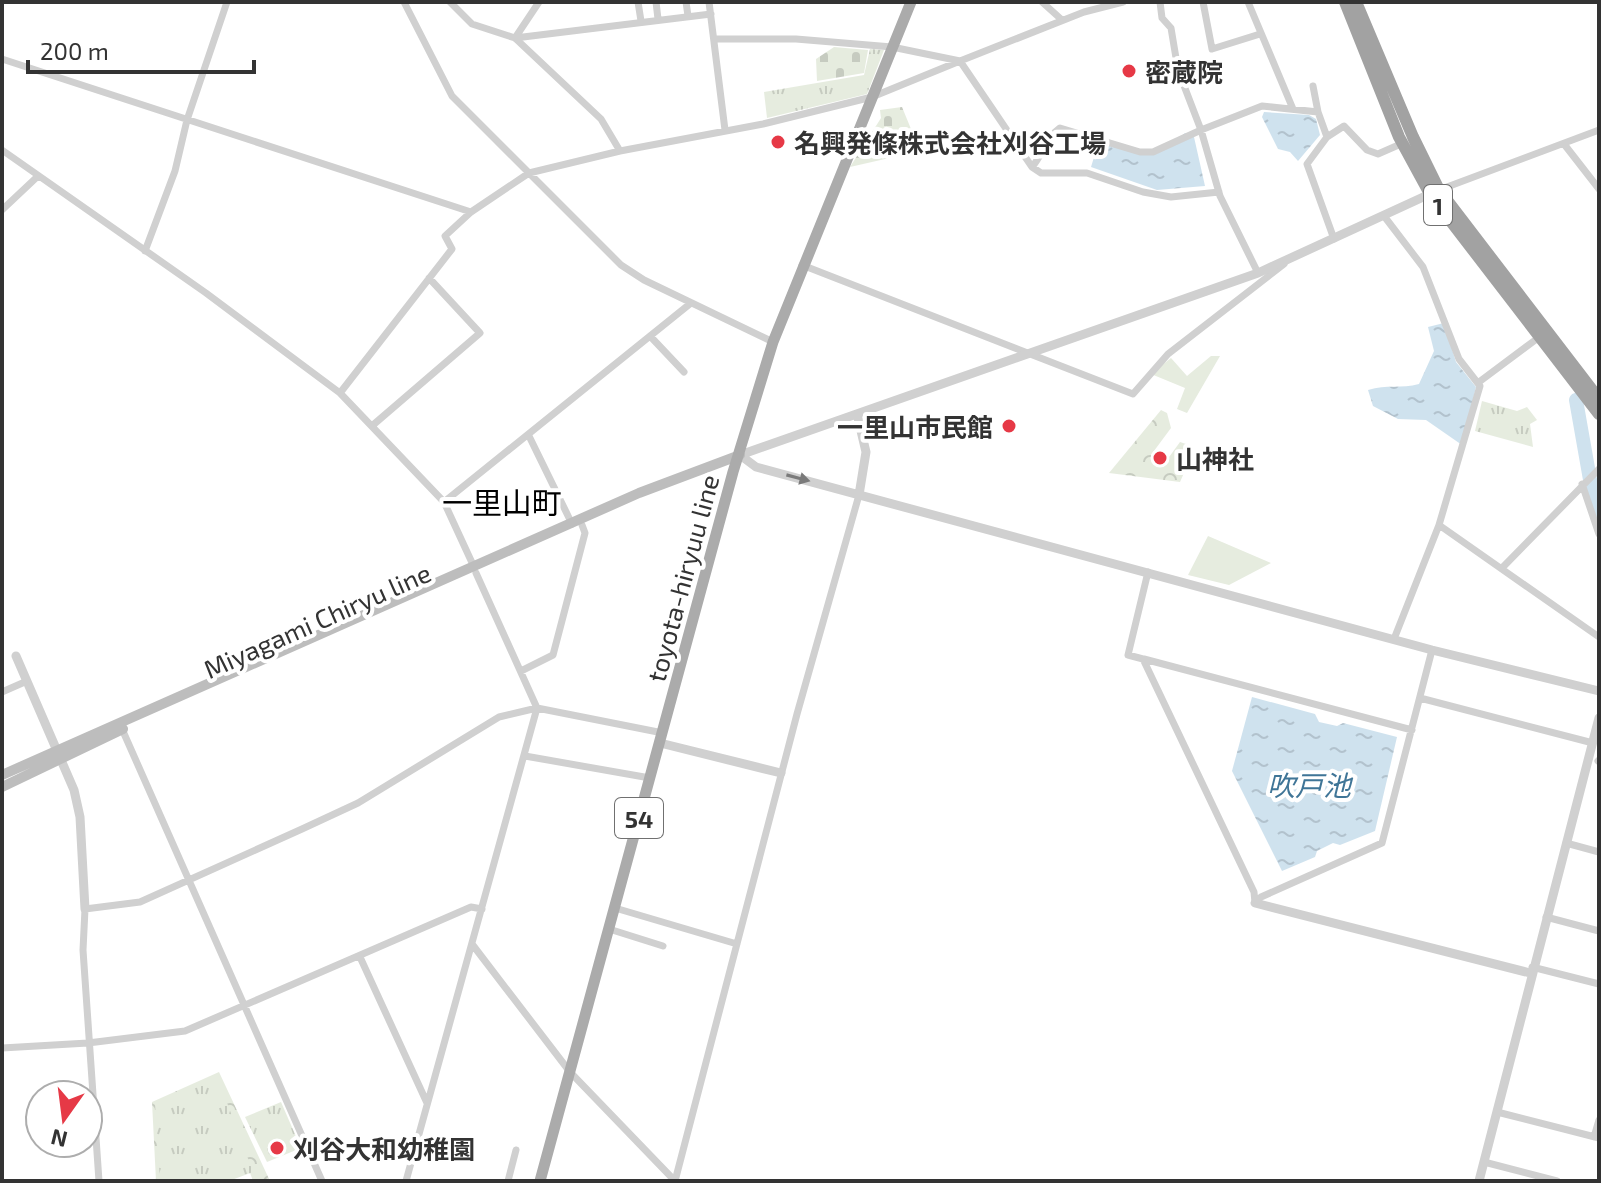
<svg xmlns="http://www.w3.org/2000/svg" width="1601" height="1183" font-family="'Exo 2','Noto Sans JP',sans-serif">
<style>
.grass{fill:#e6ecdf}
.forest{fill:url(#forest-crowns)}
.cemetery{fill:url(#cemetery-stones)}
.park{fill:url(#park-tufts)}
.water{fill:url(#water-ripples)}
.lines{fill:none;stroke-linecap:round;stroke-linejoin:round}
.river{stroke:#cfe2ee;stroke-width:14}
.minor{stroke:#d0d0d0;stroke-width:7}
.tertiary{stroke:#d0d0d0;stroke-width:9}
.secondary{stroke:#bdbdbd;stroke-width:10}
.primary{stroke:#ababab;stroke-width:11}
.trunk{stroke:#a2a2a2;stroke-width:12}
.oneway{fill:#7a7a7a}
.poi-dot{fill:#e63946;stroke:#fff;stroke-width:3}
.labels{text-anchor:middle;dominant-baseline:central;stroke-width:8;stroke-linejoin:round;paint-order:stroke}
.shield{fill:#fff;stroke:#707070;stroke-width:2}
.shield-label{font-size:24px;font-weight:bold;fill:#333}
.poi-label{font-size:26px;font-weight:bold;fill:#333;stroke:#fff;text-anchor:start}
.street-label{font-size:26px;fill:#333;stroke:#fff}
.water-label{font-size:28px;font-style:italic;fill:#3f7597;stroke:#fff}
.quarter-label{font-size:30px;fill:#000;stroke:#fff}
</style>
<defs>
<pattern id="forest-crowns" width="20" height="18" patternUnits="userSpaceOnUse" patternTransform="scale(2)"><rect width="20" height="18" fill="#e6ecdf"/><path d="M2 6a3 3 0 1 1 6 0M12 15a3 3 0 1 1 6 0" fill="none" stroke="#c6cbc0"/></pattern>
<pattern id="cemetery-stones" width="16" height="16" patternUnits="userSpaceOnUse" patternTransform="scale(2)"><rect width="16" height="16" fill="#e6ecdf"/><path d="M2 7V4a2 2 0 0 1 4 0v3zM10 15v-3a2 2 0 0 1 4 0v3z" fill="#c6cbc0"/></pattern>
<pattern id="park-tufts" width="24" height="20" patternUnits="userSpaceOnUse" patternTransform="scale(2)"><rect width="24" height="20" fill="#e6ecdf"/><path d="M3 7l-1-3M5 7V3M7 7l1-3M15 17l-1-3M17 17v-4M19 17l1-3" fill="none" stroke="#c6cbc0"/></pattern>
<pattern id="water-ripples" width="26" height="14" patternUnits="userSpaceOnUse" patternTransform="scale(2)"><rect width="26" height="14" fill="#cfe2ee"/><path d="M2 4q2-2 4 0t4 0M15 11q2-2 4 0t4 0" fill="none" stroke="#b2c2cd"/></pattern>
</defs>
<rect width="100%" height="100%" fill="#fff"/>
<!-- grass -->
<path class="grass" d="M 1211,356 L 1220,356 L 1187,413 L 1177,409 L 1185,388 L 1151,374 L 1171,358 L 1187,376 Z
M 1208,536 L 1271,563 L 1229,585 L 1188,575 Z"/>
<!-- forest -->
<path class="forest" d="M 1161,410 L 1167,413 L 1171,428 L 1151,455 L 1164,464 L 1180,442 L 1189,445 L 1191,457 L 1180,482 L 1109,473 Z
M 219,1072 L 270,1181 L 253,1181 L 216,1080 L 161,1181 L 156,1181 L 152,1102 Z"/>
<!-- cemetery -->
<path class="cemetery" d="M 834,47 L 868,50 L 864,73 L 817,81 L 816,59 Z
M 902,107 L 920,151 L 850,167 L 881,118 L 880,110 Z"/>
<!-- park -->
<path class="park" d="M 870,49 L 884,50 L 867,94 L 767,118 L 764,92 L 864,75 Z
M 1482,401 L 1517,411 L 1527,407 L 1537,420 L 1530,424 L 1533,447 L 1475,431 Z
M 217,1076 L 253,1172 L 229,1181 L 160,1181 L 155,1103 Z
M 281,1102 L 301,1148 L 267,1162 L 245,1117 Z"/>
<!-- water -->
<path class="water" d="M 1264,112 L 1309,115 L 1316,119 L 1320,135 L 1298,161 L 1290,152 L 1278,149 L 1262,117 Z
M 1185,133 L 1194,137 L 1205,186 L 1157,190 L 1091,167 L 1099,141 C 1140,155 1150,163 1185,133 Z
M 1444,323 L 1456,362 L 1476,387 L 1462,445 L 1426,420 L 1398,419 L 1373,406 L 1368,390 C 1387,384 1401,389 1419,384 L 1434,351 L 1428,327 Z
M 1252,697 L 1315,714 L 1319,722 L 1337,726 L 1343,723 L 1397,737 L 1375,831 L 1340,845 L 1333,843 L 1317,851 L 1315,857 L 1282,871 L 1232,771 Z"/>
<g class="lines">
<!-- river -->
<path class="river" d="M 1576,400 L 1592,491 L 1599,511"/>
<!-- minor -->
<path class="minor" d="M 404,2 L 452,96 L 621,265 L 644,280 L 773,342
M 450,2 L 472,24 L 515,38 L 601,119 L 620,151
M 638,2 L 641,21
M 656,2 L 658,19
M 686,2 L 688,16
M 709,2 L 725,130
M 1042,2 L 1062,20
M 1203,2 L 1212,49 L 1260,34
M 1248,2 L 1293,109
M 515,38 L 711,14
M 515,38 L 539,2
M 714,39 L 796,39 L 892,47 L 960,61 L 1084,12 L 1123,2
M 2,59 L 471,212
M 1313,86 L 1318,112
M 1327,137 L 1344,126 L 1367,150 L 1378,154 L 1403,143
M 1564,144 L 1599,189
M 2,150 L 206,293 L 340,393 L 444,502 L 474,567
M 1032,167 C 1043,154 1047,137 1060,128 L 1140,152 L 1153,152 L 1201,130 L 1178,70 L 1171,28 L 1162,18 L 1160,2
M 1439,190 L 1599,130
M 2,210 L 37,177
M 1384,216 L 1423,267 L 1459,359 L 1480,386 L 1439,525 L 1394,639
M 145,251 L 175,171 L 187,120 L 227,2
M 802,265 L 1133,394 L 1168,354 L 1284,264
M 1258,273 L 1220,196 L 1201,130 L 1262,106 L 1318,112 L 1327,137 L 1307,164 L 1334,239
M 650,336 L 684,372
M 1479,382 L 1538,338
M 340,393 L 452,249 L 445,236 L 471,212 L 529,173 L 620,151 L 763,124 L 872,97 L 960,61 L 1032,167 L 1041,173 L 1087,173 L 1143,192 L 1171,197 L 1219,192
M 373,425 L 480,333 L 429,278
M 529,436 L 572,524
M 1582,484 L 1599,534
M 444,502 L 691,303
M 1439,525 L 1599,637
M 1503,567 L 1599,469
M 1148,572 L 1128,655 L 1143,659 L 1254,892 L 1255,903
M 476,573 L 537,708 L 663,733
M 1144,659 L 1412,730
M 521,671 L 553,655 L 585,533 L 582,525
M 2,692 L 27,681
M 1420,698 L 1593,743
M 122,729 L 322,1181
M 525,756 L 650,778
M 1598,761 L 1599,760
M 1566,843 L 1599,852
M 1255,903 L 1261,897 L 1382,843 L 1432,650
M 615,908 L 737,944
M 1546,917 L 1599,931
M 609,929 L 663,946
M 472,944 L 570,1072 L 675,1181
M 360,957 L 427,1103
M 1532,967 L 1599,984
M 2,1048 L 88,1043 L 185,1031 L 471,907 L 482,909
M 1497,1112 L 1599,1138
M 1594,1137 L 1599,1120
M 1484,1162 L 1557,1181
M 99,1181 L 83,950 L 85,909 L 140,902 L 302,829 L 358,803 L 499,717 L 537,708 L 406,1181
M 508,1181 L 516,1150
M 675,1181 L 797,714 L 859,495"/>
<!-- tertiary -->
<path class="tertiary" d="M 1432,193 L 1258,273 L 740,455 L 756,467 L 1432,650 L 1599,691
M 857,414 L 866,452 L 859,495
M 16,656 L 74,790 L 80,817 L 85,909
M 660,743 L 781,773
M 1255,903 L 1530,973
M 1479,1181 L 1599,718"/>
<!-- secondary -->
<path class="secondary" d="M 2,775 L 639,493 L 740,455
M 2,787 L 123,729"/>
<!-- primary -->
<path class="primary" d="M 540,1181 L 733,472 L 773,342 L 911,2"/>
<!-- trunk -->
<path class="trunk" d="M 1345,2 L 1399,137 L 1430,194 L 1599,414
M 1356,2 L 1413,137 L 1439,190 L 1599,399"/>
</g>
<!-- one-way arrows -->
<defs><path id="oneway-solid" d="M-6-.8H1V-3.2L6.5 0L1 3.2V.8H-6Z" transform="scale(2)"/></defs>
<use class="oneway" href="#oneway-solid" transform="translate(798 478) rotate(15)"/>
<!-- markers -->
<g class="poi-dot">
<circle cx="1129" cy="71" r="8"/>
<circle cx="778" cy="142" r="8"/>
<circle cx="1009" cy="426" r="8"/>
<circle cx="1160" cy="458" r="8"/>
<circle cx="277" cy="1148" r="8"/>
</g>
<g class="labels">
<!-- shield labels -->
<g class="shield">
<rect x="1424" y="185" width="28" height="40" rx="6"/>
<rect x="615" y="798" width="48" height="40" rx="6"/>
</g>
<g class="shield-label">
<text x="1438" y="205">1</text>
<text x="639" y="818">54</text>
</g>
<!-- poi labels -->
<g class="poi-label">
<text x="1145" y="71">密蔵院</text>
<text x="794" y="142">名興発條株式会社刈谷工場</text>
<text x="993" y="426" text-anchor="end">一里山市民館</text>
<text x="1176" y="458">山神社</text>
<text x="293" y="1148">刈谷大和幼稚園</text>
</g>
<!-- street labels -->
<g class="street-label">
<text transform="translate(682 578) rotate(-75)">toyota-hiryuu line</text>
<text transform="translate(317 620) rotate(-24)">Miyagami Chiryu line</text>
</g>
<!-- water labels -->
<g class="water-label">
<text x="1309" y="785">吹戸池</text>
</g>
<!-- quarter labels -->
<g class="quarter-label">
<text x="502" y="502">一里山町</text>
</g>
</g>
<!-- border -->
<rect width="1601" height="1183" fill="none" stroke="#333333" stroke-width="8"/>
<!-- north arrow -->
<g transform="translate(64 1119) rotate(194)"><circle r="38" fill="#ffffff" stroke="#adadad" stroke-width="2"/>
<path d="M0-6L14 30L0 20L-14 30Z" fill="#e63946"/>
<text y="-12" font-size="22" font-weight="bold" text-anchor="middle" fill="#333333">N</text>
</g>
<!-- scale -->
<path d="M28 60v12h226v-12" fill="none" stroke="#333333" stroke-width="4"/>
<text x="40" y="60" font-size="24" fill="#333333" stroke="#ffffff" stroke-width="6" paint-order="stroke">200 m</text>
</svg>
